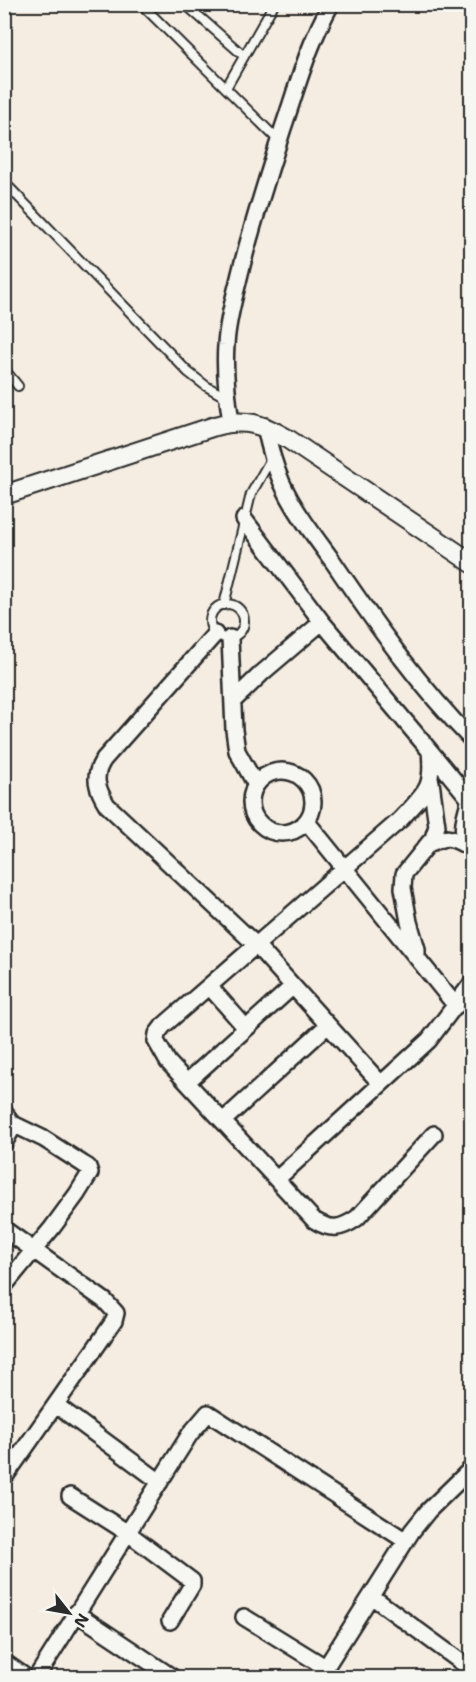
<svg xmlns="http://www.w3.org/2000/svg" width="476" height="1682" font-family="'Shantell Sans',sans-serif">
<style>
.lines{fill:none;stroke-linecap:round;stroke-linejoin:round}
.service-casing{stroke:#2b2b2b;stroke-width:12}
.minor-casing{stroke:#2b2b2b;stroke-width:20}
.tertiary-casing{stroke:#2b2b2b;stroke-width:22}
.service{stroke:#f6f6f2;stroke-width:8}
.minor{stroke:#f6f6f2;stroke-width:15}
.tertiary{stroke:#f6f6f2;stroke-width:18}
</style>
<rect width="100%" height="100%" fill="#f5ede2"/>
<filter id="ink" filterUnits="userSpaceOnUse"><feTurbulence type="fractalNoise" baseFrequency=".0167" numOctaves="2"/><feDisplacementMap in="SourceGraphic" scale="12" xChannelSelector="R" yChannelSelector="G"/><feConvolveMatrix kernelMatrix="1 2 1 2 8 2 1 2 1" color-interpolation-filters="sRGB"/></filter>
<g filter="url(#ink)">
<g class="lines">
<defs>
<path id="service" d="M 141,4 L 279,141
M 185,4 L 244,56
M 226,88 L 274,4
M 4,182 L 188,372 L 206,386 L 227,398
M 4,369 L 18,386
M210 621a17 17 0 1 1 34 0a17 17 0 1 1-34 0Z
M 224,605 L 251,494 L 272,457"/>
<path id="minor" d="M 231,422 C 227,396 224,371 226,345 C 227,323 233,302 238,282 C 250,230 267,179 283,128 C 297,87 309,43 331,4
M 265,426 C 269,446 274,465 282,483 C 295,512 316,538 334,563 C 376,625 419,686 472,740
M 244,519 L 322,622 L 430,751 C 434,791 425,792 400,820 L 163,1026 L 157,1034 L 156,1041 L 168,1062 L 314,1220 C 331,1231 341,1229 357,1218 L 434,1134
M 215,634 L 104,759 C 92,776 97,789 107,805 L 256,945 L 381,1084
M 230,638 L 234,730 L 237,751 L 256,785
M 233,701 L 262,673 L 322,622
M 430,751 L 472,802
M251 802a31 31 0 1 1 62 0a31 31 0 1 1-62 0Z
M 470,799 C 464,818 458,835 472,851
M 307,822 L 456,1006
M 428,844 C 446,836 450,836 467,846
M 417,955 L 417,949 L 409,922 L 403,888 L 404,874 L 433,838 L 437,826 L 431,782
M 209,986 L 246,1028
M 187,1082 L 293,986
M 4,1111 L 13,1127 L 4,1143
M 223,1121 L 328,1025
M 277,1179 L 429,1040 L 472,983
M 4,1229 L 105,1301 L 116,1313 L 114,1321 L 96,1347 L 4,1478
M 4,1286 L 52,1228 L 77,1194 L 90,1173 L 88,1167 L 83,1164 L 44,1139 L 13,1124
M 56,1405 L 160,1482
M 70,1496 L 128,1533 L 192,1581 L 192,1585 L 170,1621
M 371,1596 L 472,1670
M 76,1613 L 172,1677
M 244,1617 L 325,1667
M 4,1662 L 27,1678
M 36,1678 L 190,1434 L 208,1413 L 406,1541
M 319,1678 L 412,1531 L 428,1511 L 472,1468"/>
<path id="tertiary" d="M 4,495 L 215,426 C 246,418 261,424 288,439 L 472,563"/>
</defs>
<!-- service casing -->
<use href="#service" class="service-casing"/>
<!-- minor casing -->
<use href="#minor" class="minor-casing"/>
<!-- tertiary casing -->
<use href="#tertiary" class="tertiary-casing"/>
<!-- service -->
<use href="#service" class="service"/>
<!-- minor -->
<use href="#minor" class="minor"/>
<!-- tertiary -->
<use href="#tertiary" class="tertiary"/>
</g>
</g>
<!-- margin -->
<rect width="476" height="1682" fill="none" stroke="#f6f6f2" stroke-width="24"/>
<rect x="12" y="12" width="452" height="1658" fill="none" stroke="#2b2b2b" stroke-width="2" filter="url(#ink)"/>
<!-- north arrow -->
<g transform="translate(69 1613) rotate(121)" stroke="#f6f6f2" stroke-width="4.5" paint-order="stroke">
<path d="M0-4.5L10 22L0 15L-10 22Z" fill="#2b2b2b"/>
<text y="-9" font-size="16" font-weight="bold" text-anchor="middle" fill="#2b2b2b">N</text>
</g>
</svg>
